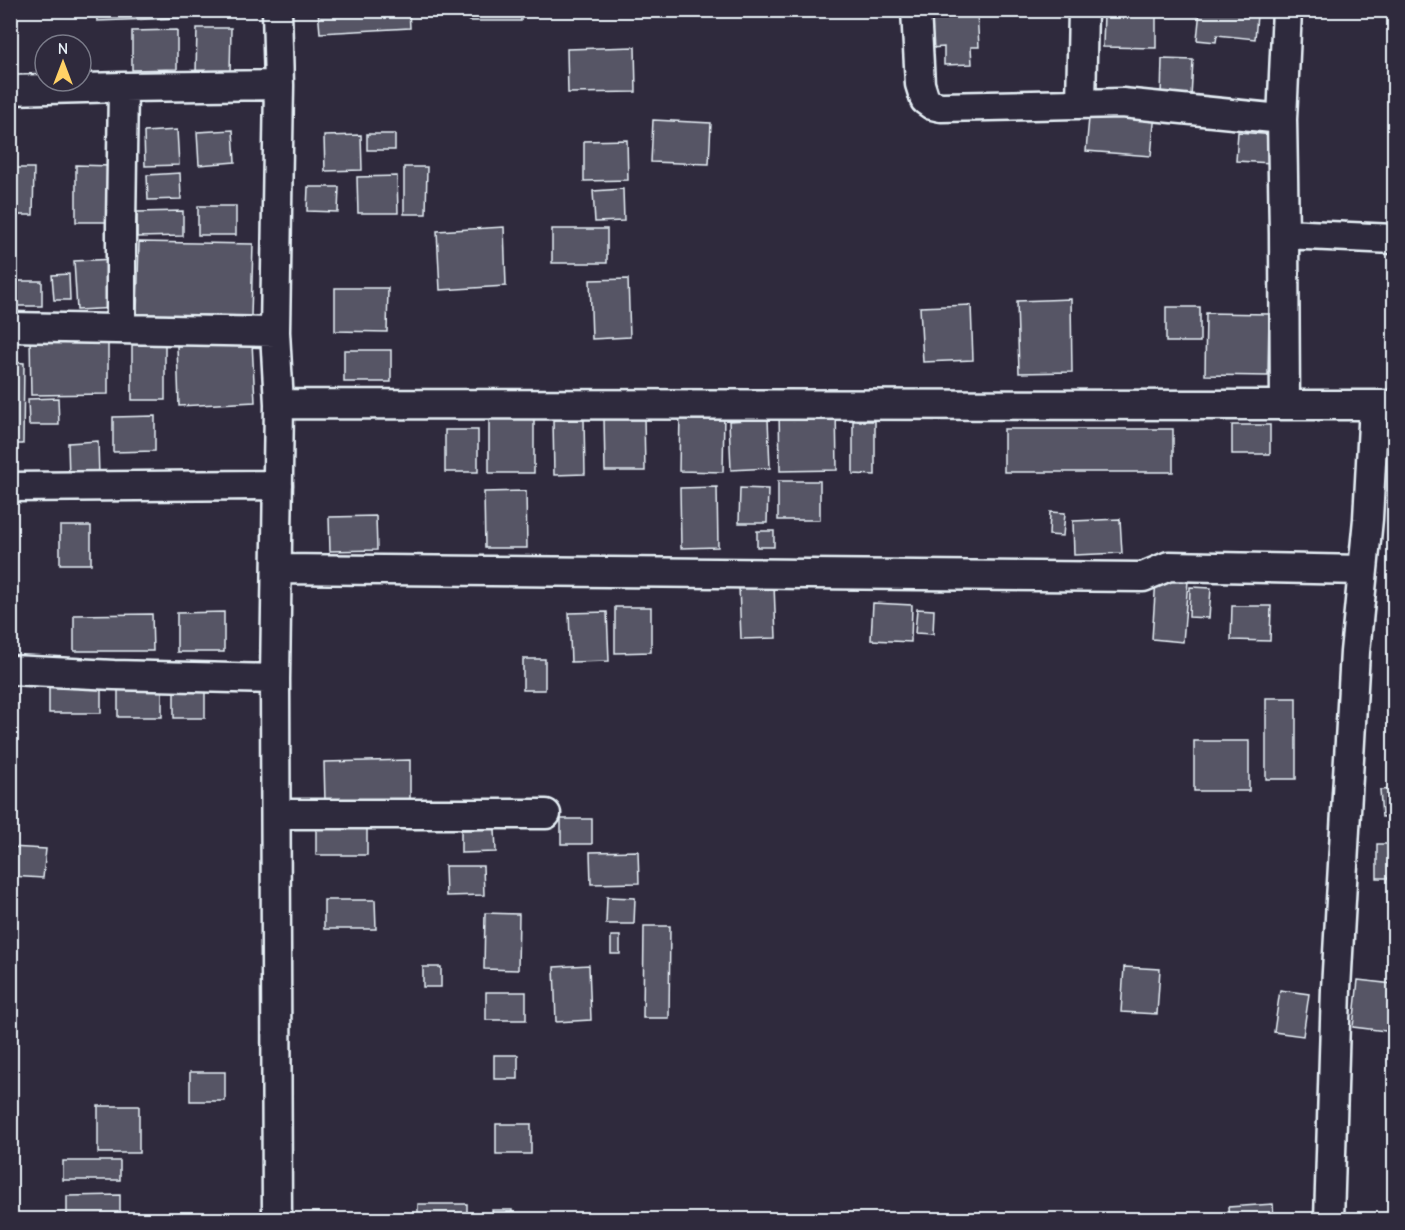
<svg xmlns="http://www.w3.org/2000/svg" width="1405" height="1230" font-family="'Comic Neue',sans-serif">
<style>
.building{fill:#575565;stroke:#e8f1f8;stroke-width:1.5}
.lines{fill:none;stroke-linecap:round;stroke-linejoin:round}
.minor-casing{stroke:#e8f1f8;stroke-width:33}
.minor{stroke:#2f2a3d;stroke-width:28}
</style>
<rect width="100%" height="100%" fill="#2f2a3d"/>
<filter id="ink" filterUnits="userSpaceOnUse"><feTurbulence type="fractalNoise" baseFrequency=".0167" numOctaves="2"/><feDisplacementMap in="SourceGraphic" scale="12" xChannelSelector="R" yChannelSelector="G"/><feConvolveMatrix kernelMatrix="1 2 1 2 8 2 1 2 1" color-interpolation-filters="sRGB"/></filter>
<g filter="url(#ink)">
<!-- building -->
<path class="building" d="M 96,10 L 234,10 L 234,16 L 97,21 Z
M 318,10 L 409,10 L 410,28 L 320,33 Z
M 469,10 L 521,10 L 521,21 L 469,21 Z
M 1200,10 L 1215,10 L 1257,15 L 1255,39 L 1217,35 L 1216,42 L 1197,40 Z
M 977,11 L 979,47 L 971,47 L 972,64 L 944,65 L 944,47 L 930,48 L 928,12 Z
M 1104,13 L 1156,15 L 1156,48 L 1103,47 Z
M 197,28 L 231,28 L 230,73 L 196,73 Z
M 177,30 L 177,69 L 132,70 L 132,31 Z
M 635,47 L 636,92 L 568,93 L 567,49 Z
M 1162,59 L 1193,60 L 1191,98 L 1161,96 Z
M 1388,73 L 1394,73 L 1394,105 L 1388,105 Z
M 1090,107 L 1155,113 L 1151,156 L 1086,151 Z
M 653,120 L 711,123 L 709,164 L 651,162 Z
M 177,130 L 179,165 L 145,166 L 144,132 Z
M 233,130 L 235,162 L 199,165 L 197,132 Z
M 1238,132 L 1275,135 L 1272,163 L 1236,161 Z
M 367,134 L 395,134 L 395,150 L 367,150 Z
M 361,135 L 362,170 L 325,171 L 324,136 Z
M 627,140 L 628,180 L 584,181 L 584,141 Z
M 76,165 L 111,166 L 110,222 L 76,222 Z
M 404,167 L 427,167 L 426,214 L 404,214 Z
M 10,168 L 34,168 L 33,215 L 10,215 Z
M 180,173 L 181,199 L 148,200 L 147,175 Z
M 397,176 L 398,213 L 358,213 L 357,177 Z
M 308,187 L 339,187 L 338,212 L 307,211 Z
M 623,189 L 624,221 L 595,222 L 593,191 Z
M 198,206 L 236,206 L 236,235 L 198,235 Z
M 183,211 L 183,236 L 137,237 L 137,212 Z
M 504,227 L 506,286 L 440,290 L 437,231 Z
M 552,229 L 607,229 L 607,263 L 552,263 Z
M 139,242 L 253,244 L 251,316 L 137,314 Z
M 114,259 L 117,308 L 77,310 L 74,261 Z
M 69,274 L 70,300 L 54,300 L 52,275 Z
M 628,279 L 630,337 L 592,339 L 590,280 Z
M 10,281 L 42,281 L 42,306 L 10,306 Z
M 335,288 L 388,288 L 387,332 L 335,331 Z
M 1071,299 L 1072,372 L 1019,373 L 1017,301 Z
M 971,305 L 973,360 L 923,362 L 920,307 Z
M 1166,307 L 1200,307 L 1200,342 L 1166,342 Z
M 1206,313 L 1269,314 L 1268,376 L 1205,375 Z
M 108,336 L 108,394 L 31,395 L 30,337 Z
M 132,342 L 165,342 L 165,400 L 132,400 Z
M 252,342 L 255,402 L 179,406 L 177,346 Z
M 344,350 L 391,350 L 391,382 L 344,382 Z
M 10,362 L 24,363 L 23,444 L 10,444 Z
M 58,398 L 59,425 L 29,425 L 28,399 Z
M 836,407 L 837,470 L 780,471 L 779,409 Z
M 489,411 L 534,411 L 534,473 L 489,473 Z
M 680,411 L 724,412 L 723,472 L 679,471 Z
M 155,416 L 155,451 L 113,452 L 113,417 Z
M 644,416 L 645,471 L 605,471 L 604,417 Z
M 768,419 L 770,468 L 731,470 L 729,421 Z
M 553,420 L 584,420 L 585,474 L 554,475 Z
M 853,421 L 875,421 L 875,475 L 853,474 Z
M 1232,425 L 1270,425 L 1270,454 L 1232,454 Z
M 1004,429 L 1173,429 L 1173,472 L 1004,472 Z
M 445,430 L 478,430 L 478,472 L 445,472 Z
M 98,441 L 99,477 L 69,478 L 68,443 Z
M 778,481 L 820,481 L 820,520 L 778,520 Z
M 717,487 L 718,547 L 681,548 L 680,488 Z
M 740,488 L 768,489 L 767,523 L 739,523 Z
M 526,491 L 527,548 L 485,548 L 484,492 Z
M 1050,512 L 1065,513 L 1063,536 L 1049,535 Z
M 376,516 L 377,550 L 330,551 L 329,517 Z
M 1120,519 L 1122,553 L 1074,555 L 1073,521 Z
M 60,526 L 91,526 L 91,564 L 60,564 Z
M 757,531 L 774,531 L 774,547 L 757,547 Z
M 1156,579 L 1188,581 L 1183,642 L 1152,639 Z
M 774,585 L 776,638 L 741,639 L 739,586 Z
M 1190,587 L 1211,588 L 1209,618 L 1189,617 Z
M 873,603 L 912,605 L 911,642 L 871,640 Z
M 1232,606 L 1271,606 L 1270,641 L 1231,640 Z
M 615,607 L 651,607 L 651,652 L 615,653 Z
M 917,609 L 934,610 L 933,634 L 915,633 Z
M 224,612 L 224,652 L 177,652 L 177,613 Z
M 607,612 L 609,661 L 571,662 L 569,613 Z
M 152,614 L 153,651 L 74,651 L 74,615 Z
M 523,659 L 545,659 L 545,690 L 523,690 Z
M 49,680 L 101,680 L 101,713 L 49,713 Z
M 118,684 L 162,684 L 162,717 L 118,717 Z
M 174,690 L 205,690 L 205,718 L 174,718 Z
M 1266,698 L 1296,698 L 1296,779 L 1266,779 Z
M 1194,741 L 1249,741 L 1249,791 L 1194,791 Z
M 410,760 L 410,800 L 325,802 L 324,762 Z
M 1394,789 L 1394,816 L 1382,817 L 1380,790 Z
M 561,819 L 592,819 L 592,844 L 561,844 Z
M 316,823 L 367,823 L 367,855 L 316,855 Z
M 495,829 L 496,852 L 461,853 L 461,830 Z
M 1377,844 L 1394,844 L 1394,878 L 1377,878 Z
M 10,847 L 46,849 L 43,878 L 10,876 Z
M 638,851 L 639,883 L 591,884 L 590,852 Z
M 445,866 L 483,866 L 484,895 L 446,896 Z
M 607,897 L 635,898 L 634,924 L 606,924 Z
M 324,900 L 375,900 L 376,929 L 324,929 Z
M 485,913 L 519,914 L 518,970 L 484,969 Z
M 644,926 L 670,926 L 669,1018 L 643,1018 Z
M 611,936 L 620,936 L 620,954 L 611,954 Z
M 589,965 L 591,1020 L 556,1022 L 554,967 Z
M 423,967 L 441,967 L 441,987 L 423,987 Z
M 1124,967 L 1160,969 L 1157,1014 L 1121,1012 Z
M 1358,980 L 1393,984 L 1391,997 L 1394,997 L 1394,1032 L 1353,1027 Z
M 1280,990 L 1309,994 L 1303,1036 L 1274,1032 Z
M 486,992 L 526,992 L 526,1020 L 486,1020 Z
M 494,1055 L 518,1055 L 518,1079 L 494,1079 Z
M 190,1072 L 225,1072 L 225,1101 L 190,1101 Z
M 98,1106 L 139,1106 L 139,1153 L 98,1153 Z
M 496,1124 L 531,1124 L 531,1154 L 496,1154 Z
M 63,1161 L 120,1161 L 120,1180 L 63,1180 Z
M 120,1195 L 120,1220 L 67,1220 L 67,1196 Z
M 418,1204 L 467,1204 L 467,1220 L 418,1220 Z
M 1273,1204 L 1274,1220 L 1229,1220 L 1228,1207 Z
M 492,1210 L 512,1210 L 512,1220 L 493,1220 Z"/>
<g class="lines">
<defs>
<path id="minor" d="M 916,10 L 920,84 L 925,100 L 932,105 L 941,107 L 1122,103 L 1282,119
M 10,90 L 123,87 L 279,85
M 1081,103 L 1083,10
M 1284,234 L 1394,239
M 10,327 L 275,332
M 121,329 L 121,225 L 123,87
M 279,404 L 1394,405
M 1285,405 L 1284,234 L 1282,119 L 1287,10
M 10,487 L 278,485
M 277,569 L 1143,577 L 1169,566 L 1363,570
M 11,670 L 114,675 L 275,679
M 276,814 L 546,814
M 277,1220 L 275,679 L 279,404 L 275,332 L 279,85 L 277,10
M 1329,1220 L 1336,989 L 1355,652 L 1368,519 L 1374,405"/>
</defs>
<!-- minor casing -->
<use href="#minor" class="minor-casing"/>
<!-- minor -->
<use href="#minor" class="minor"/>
</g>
</g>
<!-- margin -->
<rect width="1405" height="1230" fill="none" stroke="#2f2a3d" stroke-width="36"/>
<rect x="18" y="18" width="1369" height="1194" fill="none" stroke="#e8f1f8" stroke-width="2" filter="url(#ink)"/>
<!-- north arrow -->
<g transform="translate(63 63)"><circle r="28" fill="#2f2a3d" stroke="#797a88" stroke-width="1.5"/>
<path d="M0-4.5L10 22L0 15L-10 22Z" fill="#ffd166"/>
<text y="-9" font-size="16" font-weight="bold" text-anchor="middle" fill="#e8f1f8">N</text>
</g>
</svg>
